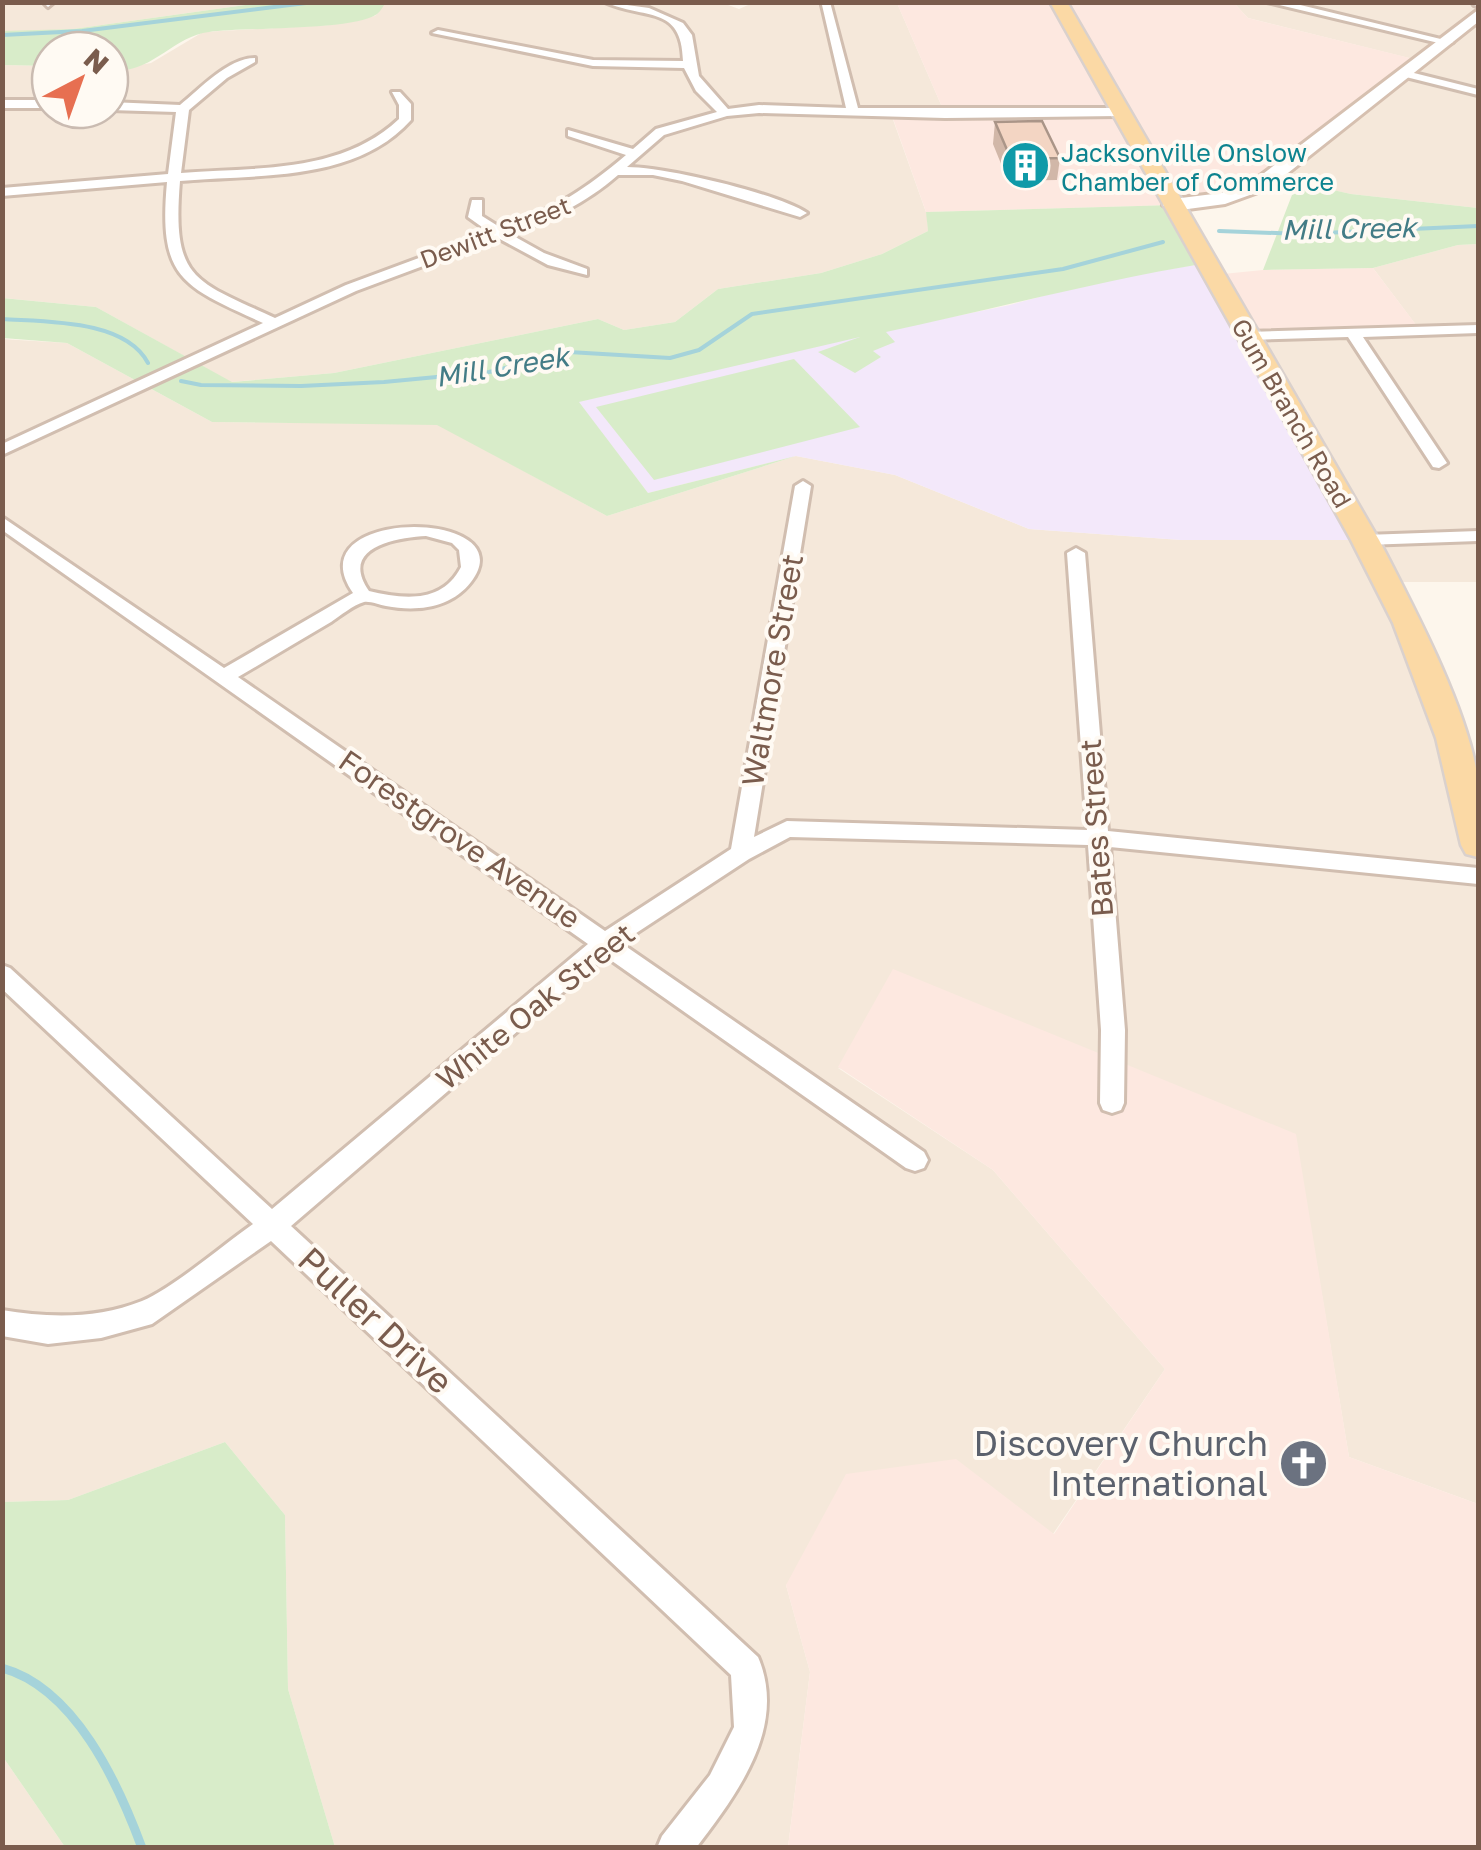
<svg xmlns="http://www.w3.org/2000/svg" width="1481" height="1850" font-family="'Golos Text',sans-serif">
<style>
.residential{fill:#f5e8da}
.commercial{fill:#fde8e0}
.education{fill:#f3e8fa}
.green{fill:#d8ecc9}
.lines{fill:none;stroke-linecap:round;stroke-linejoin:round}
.stream-far1{stroke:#a5d3da;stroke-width:4}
.stream{stroke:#a5d3da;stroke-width:9}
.street-casing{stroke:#d1beb0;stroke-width:6}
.secondary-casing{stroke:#d6c0b0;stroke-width:6}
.primary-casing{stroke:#dad1cd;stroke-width:5}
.street{fill:#fff;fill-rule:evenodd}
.secondary{fill:#fff;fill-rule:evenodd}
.primary{fill:#fbd9a5;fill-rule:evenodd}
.wall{fill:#d1b7a8}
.building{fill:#f3d5c3;stroke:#aa9588;stroke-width:2.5}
.labels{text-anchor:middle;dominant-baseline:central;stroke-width:8;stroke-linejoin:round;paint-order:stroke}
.far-culture-label{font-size:25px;fill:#0d838f;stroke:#fffaf3;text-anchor:start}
.far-street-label{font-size:25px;fill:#7a5c4d;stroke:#fffaf3}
.far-water-label{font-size:28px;font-style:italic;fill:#437c86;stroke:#fffaf3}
.street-label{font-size:30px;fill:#7a5c4d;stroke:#fffaf3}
.near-street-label{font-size:35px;fill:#7a5c4d;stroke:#fffaf3}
.near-worship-label{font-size:35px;fill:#5b616d;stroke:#fffaf3;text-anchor:end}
</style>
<rect width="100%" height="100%" fill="#fdf6ec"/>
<!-- residential -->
<path class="residential" d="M 720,2 L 739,9 L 755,2 L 897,3 L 945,114 L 891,114 L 927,215 L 928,231 L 882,254 L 821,273 L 718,289 L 675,322 L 624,330 L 598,319 L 334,373 L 231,382 L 96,307 L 3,298 L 2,65 L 50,66 L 50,110 L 110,110 L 110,70 L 151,63 L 203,32 L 330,25 L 375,16 L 386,3 Z
M 3,3 L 259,3 L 73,29 L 10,32 L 3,31 Z
M 1234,3 L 1478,3 L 1478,208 L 1351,194 L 1272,177 L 1421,61 L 1248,18 Z
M 1478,244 L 1478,582 L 1388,582 L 1452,738 L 1478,845 L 1478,1504 L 1349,1457 L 1295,1134 L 838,1068 L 993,1170 L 1165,1369 L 1053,1534 L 956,1460 L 786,1585 L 810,1672 L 788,1847 L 335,1847 L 288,1689 L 285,1515 L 225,1442 L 68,1500 L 3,1502 L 2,339 L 67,343 L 212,422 L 437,424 L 607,516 L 796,456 L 895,475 L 1029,529 L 1181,540 L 1364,540 L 1248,336 L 1422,333 L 1373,268 L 1458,245 Z
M 3,1757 L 65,1847 L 3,1847 Z"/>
<!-- commercial -->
<path class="commercial" d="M 897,3 L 1234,3 L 1248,18 L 1422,61 L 1262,184 L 1173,205 L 926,212 L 891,113 L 945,114 Z
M 1373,268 L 1423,334 L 1248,336 L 1213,275 L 1263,270 Z
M 893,969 L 1296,1134 L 1349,1457 L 1478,1504 L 1478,1847 L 788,1847 L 810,1672 L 786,1585 L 846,1474 L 956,1459 L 1054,1534 L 1165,1369 L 993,1170 L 838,1067 Z"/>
<!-- education -->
<path class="education" d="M 1207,263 L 1365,540 L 1181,540 L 1029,529 L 895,475 L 796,456 L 648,493 L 578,402 L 801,348 L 1010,305 L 1102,280 Z"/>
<!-- green -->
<path class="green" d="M 259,3 L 386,3 C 383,6 381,11 377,14 C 354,31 243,27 209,32 C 173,36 150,76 110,70 L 110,50 L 50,50 L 50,66 L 3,65 L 3,31 L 73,29 Z
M 1297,182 L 1351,194 L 1478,208 L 1478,244 L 1458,245 L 1373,268 L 1263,270 Z
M 1173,205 L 1207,263 C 1098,281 993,309 886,332 L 895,342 L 873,351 L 881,357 L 855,373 L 818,352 L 860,337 L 579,402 L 648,493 L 796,456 L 607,516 L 437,425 L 212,422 L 67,343 L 3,338 L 2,298 L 96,307 L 232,382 L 334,373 L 598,319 L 624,330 L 675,322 L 718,289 L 821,273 L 882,254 L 928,231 L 926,212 Z
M 794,359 L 860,427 L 654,480 L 596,407 Z
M 225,1442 L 285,1515 L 288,1689 L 335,1847 L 65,1847 L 3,1757 L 3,1502 L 68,1500 Z"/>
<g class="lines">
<!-- stream-far1 -->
<path class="stream-far1" d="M 2,35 L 82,31 L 314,2
M 1219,231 L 1301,234 L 1478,226
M 2,319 C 45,322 125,319 148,363
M 181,381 L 201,385 L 301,386 L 384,382 L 489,372 L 569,352 L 670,358 L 699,350 L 752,314 L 1063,269 L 1163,242"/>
<!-- stream -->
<path class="stream" d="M 2,1668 C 75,1688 118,1783 142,1848"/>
<defs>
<path id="street" d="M 43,2 L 54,2 L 48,7 Z
M 605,2 L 649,8 L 683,23 L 692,35 L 699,76 L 728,109 L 759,105 L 846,108 L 822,5 L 830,2 L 858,108 L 1119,108 L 1125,112 L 1119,116 L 945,118 L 759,113 L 727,116 L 664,135 L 627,167 C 665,167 776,193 807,213 L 800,217 L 682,181 L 653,175 L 618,175 C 585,204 551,219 510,234 L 544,253 L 587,269 L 587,275 L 548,265 L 498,238 L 356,291 L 2,455 L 2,444 L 263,323 C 182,286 158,279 167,182 L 2,196 L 2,188 L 168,174 L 176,112 L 110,110 L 110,102 L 180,105 C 200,89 228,58 255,58 L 255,62 L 227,78 L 189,110 L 181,173 C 255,167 341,174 399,119 L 399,105 L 392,92 L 400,92 L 411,104 L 411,120 C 355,183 256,174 180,181 C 172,280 193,280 275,318 L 346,285 L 489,232 L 468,217 L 472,200 L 482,200 L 482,216 L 501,228 C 556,208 582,192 626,155 L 568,136 L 568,130 L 633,149 L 656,129 L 717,112 L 696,91 L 684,68 L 593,66 L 432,33 L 438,30 L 593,60 L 683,61 C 682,4 644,20 605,2 Z
M 1267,2 L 1288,2 L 1453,42 L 1447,45 Z
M 1472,2 L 1478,2 L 1478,6 L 1474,5 Z
M 1406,71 L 1478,89 L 1478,95 L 1402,76 Z
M 2,100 L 50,100 L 50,108 L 2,108 Z
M 1478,325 L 1478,333 L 1363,337 L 1447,463 L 1439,468 L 1433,467 L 1348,337 L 1248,340 L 1241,336 L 1248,332 Z
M 803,481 L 811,486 L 754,837 L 787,821 L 1087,830 L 1067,553 L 1076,548 L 1085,553 L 1108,831 L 1478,868 L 1478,884 L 1110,847 L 1125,1030 L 1124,1103 L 1121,1110 L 1112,1113 L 1103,1110 L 1100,1103 L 1101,1030 L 1088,845 L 790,837 L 749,859 L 621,943 L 924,1152 L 928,1160 L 924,1168 L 915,1171 L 906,1168 L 605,956 L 291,1226 L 758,1657 C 788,1727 737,1794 696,1848 L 657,1848 L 662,1836 L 710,1775 L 734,1727 L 731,1675 L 271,1241 L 152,1324 L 101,1338 L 48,1344 L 2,1336 L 2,1310 C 49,1318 97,1319 142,1301 C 172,1289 224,1244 253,1224 L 2,989 L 2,965 L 10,968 L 272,1209 L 588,944 L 2,530 L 2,517 L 224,668 L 353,593 C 292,506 528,508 471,582 C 451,608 417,612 386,606 C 380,605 370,601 364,602 C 353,605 340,616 331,622 C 300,640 269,659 238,677 L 605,931 L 731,849 L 795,486 ZM 426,536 L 452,543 L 459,550 L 461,567 C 442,604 403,599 369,591 C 339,548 394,538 426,536 Z
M 1478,531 L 1478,541 L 1365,545 L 1356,540 L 1365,535 Z"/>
<path id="secondary" d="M 1478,10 L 1478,22 L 1269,188 L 1225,204 L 1173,211 L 1163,205 L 1173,199 L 1221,193 L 1255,180 Z"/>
<path id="primary" d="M 1050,2 L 1067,2 L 1379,540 C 1413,606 1468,708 1478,780 C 1481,805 1478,832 1478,857 L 1466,854 L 1461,845 L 1436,738 L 1393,623 L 1351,540 Z"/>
</defs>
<!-- street casing -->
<use href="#street" class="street-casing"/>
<!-- secondary casing -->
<use href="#secondary" class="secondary-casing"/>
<!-- primary casing -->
<use href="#primary" class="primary-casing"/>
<!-- street -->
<use href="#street" class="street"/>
<!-- secondary -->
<use href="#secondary" class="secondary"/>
<!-- primary -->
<use href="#primary" class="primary"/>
</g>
<!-- wall -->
<path class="wall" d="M 995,122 L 1060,158 L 1057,180 L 1008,181 L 993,144 Z"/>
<!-- building -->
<path class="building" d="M 1042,121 L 1060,158 L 1011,159 L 995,122 Z"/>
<!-- icons -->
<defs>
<symbol id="building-disc" viewBox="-11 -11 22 22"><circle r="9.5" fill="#0f9aa8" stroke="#fffaf3"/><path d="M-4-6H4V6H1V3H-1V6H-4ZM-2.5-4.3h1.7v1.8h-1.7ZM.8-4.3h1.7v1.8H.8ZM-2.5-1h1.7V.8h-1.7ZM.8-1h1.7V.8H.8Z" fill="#fff"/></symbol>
<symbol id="church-disc" viewBox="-11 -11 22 22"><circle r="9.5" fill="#6b7280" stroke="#fffaf3"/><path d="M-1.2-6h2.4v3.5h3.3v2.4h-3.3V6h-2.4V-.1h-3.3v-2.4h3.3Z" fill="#fff"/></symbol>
</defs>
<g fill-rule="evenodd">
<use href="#building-disc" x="998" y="138" width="55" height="55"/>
<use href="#church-disc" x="1276" y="1436" width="55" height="55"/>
</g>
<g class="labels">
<!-- far-culture labels -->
<g class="far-culture-label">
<text x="1061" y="152">Jacksonville Onslow<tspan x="1061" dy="29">Chamber of Commerce</tspan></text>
</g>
<!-- far-street labels -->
<g class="far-street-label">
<text transform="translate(495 232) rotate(-21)">Dewitt Street</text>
<text transform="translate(1292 413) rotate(60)">Gum Branch Road</text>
</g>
<!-- far-water labels -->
<g class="far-water-label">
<text transform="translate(1349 228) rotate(-1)">Mill Creek</text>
<text transform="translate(502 366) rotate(-9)">Mill Creek</text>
</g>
<!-- street labels -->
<g class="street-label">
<text transform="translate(772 670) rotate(-80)">Waltmore Street</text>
<text transform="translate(1096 828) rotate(-94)">Bates Street</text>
<text transform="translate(460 839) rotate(35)">Forestgrove Avenue</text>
<text transform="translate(535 1006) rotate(-39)">White Oak Street</text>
</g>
<!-- near-street labels -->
<g class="near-street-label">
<text transform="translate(376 1320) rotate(43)">Puller Drive</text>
</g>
<!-- near-worship labels -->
<g class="near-worship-label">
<text x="1268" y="1443">Discovery Church<tspan x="1268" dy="40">International</tspan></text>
</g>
</g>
<!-- border -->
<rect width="1481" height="1850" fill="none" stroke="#7a5c4d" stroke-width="10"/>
<!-- north arrow -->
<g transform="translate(80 80) rotate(41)"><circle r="48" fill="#fffaf3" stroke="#cabbb1" stroke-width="2.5"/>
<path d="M0-8L18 38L0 25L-18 38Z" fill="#e76f51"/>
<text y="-15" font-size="28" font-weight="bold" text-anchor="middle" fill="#7a5c4d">N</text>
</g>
</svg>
